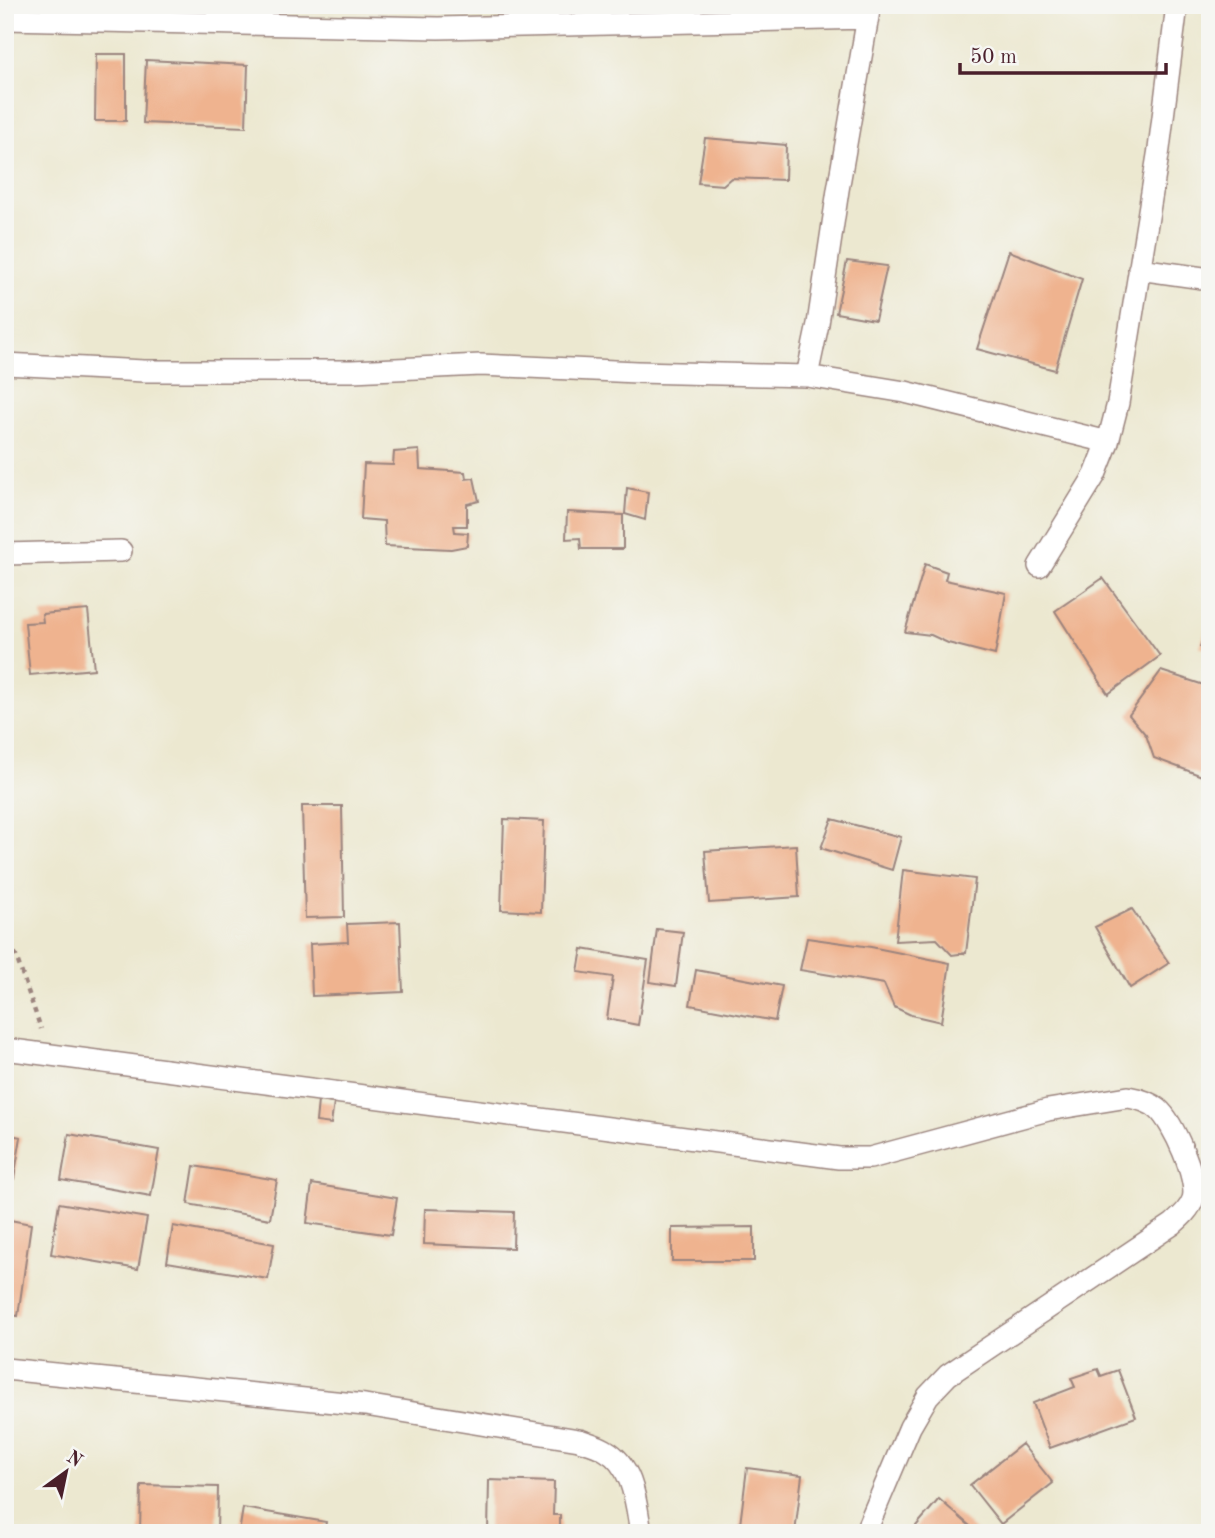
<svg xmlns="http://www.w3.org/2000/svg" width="1215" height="1538" font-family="'Old Standard TT',serif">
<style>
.building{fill:#efb38f}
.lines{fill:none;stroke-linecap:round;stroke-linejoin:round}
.street-casing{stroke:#9b847e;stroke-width:24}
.path{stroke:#9b847e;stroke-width:4.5;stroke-dasharray:5 5;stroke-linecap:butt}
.street{stroke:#fff;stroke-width:21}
</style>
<rect width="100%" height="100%" fill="#f6f6f2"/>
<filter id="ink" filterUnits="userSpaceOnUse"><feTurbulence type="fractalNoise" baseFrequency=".0143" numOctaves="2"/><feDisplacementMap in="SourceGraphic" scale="14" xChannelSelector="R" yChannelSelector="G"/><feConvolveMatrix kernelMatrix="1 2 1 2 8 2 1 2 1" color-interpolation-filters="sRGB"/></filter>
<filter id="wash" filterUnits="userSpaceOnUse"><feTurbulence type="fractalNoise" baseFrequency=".00686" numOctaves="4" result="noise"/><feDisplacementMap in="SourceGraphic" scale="28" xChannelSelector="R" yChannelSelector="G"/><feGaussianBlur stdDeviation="1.57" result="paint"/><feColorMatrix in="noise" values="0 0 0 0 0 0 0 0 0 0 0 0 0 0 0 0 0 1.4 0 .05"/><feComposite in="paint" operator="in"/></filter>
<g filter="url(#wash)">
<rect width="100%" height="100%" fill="#ece8d0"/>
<g id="blocks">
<!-- building -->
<path class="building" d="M 96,54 L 126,54 L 126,121 L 95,121 Z
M 146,60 L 248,65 L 246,127 L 143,123 Z
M 705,138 L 786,145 L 785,180 L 731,178 L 723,185 L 698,183 Z
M 1009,251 L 1082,279 L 1055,370 L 977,349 Z
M 847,261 L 887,266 L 875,320 L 836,313 Z
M 419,450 L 420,469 L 465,472 L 466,479 L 474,478 L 479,501 L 467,504 L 467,526 L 454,526 L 455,532 L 468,533 L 467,546 L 451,549 L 385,546 L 384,521 L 361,519 L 364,464 L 393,465 L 394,452 Z
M 627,488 L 648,492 L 645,520 L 625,514 Z
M 567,512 L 623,515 L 623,549 L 581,549 L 580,538 L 566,539 Z
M 925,564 L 947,572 L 945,580 L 1006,593 L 995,655 L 948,643 L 931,635 L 905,632 Z
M 1103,578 L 1160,656 L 1108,694 L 1055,611 Z
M 88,610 L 94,669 L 30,675 L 25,623 L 43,622 L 42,614 Z
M 1209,622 L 1210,623 L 1210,649 L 1200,647 Z
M 1161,671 L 1210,687 L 1210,779 L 1154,758 L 1146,735 L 1129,715 Z
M 302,806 L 342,806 L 344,917 L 305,918 Z
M 504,819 L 544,821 L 541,912 L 501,910 Z
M 832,819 L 901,837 L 892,870 L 821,848 Z
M 796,845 L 799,897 L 709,903 L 705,851 Z
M 903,870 L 975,879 L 966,953 L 952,955 L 937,939 L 895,941 Z
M 1132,909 L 1169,963 L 1130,988 L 1095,927 Z
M 400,922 L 403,992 L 312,996 L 310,944 L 348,942 L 347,924 Z
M 657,929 L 683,932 L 676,986 L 650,982 Z
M 807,938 L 871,947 L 950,963 L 941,1022 L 911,1015 L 894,1007 L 884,984 L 800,970 Z
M 582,949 L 648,960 L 638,1025 L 607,1019 L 613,977 L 578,972 Z
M 696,970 L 782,986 L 775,1021 L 690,1005 Z
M 318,1101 L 334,1103 L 331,1124 L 316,1122 Z
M 5,1134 L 21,1137 L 14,1179 L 5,1178 Z
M 69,1134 L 159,1150 L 151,1196 L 61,1180 Z
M 194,1166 L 277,1180 L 270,1219 L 188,1204 Z
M 312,1184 L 397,1198 L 391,1235 L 307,1223 Z
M 59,1203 L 147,1218 L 138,1269 L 51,1254 Z
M 425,1209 L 514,1212 L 513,1248 L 424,1244 Z
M 5,1219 L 31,1224 L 18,1316 L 5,1314 Z
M 173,1226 L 274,1244 L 268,1279 L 167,1262 Z
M 754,1227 L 754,1261 L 672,1261 L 672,1228 Z
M 1098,1369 L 1101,1376 L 1118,1370 L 1136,1417 L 1050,1448 L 1033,1403 L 1075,1387 L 1071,1378 Z
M 1022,1444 L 1053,1483 L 1001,1524 L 970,1485 Z
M 747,1468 L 802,1475 L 795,1533 L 739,1533 Z
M 489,1480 L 554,1482 L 553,1515 L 560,1515 L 560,1533 L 488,1533 Z
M 141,1485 L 218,1487 L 217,1533 L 140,1533 Z
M 939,1499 L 978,1533 L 910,1533 Z
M 243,1508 L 326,1522 L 324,1533 L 239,1533 Z"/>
</g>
</g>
<g filter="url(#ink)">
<use href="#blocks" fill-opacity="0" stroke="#9b847e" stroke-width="2"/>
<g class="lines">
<defs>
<path id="street" d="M 870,5 L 838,190 L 818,324 L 807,376 L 905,392 L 1108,442
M 5,19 L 438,28 L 867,18
M 1139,269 L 1210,279
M 5,364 L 144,371 L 352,371 L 481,365 L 637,372 L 807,376
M 5,554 L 121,551
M 1039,566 L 1095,475 L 1108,442 L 1118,403 L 1159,149 L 1177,5
M 5,1049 L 839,1158 L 870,1158 L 1048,1110 L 1128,1097 C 1140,1099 1150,1102 1158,1109 C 1173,1122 1199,1180 1193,1199 C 1190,1209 1181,1217 1173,1224 L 948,1375 L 928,1396 L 910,1427 L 865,1533
M 5,1369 L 365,1405 L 579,1440 C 588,1443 597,1445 605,1450 C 634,1466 636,1504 641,1533"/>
</defs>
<!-- street casing -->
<use href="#street" class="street-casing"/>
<!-- path -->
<path class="path" d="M 5,924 L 41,1029"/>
<!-- street -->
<use href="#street" class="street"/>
</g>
</g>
<!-- margin -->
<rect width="1215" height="1538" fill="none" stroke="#f6f6f2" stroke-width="28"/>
<!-- north arrow -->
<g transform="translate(66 1472) rotate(33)" stroke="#f6f6f2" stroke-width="5" paint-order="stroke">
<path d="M0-5L12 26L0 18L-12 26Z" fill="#4a1f2b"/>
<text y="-10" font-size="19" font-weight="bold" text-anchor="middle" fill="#4a1f2b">N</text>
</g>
<!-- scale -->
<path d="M960 63v10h206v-10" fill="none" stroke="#4a1f2b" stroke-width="3.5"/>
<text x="970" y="63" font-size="21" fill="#4a1f2b" stroke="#f6f6f2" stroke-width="5" paint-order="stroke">50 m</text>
</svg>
